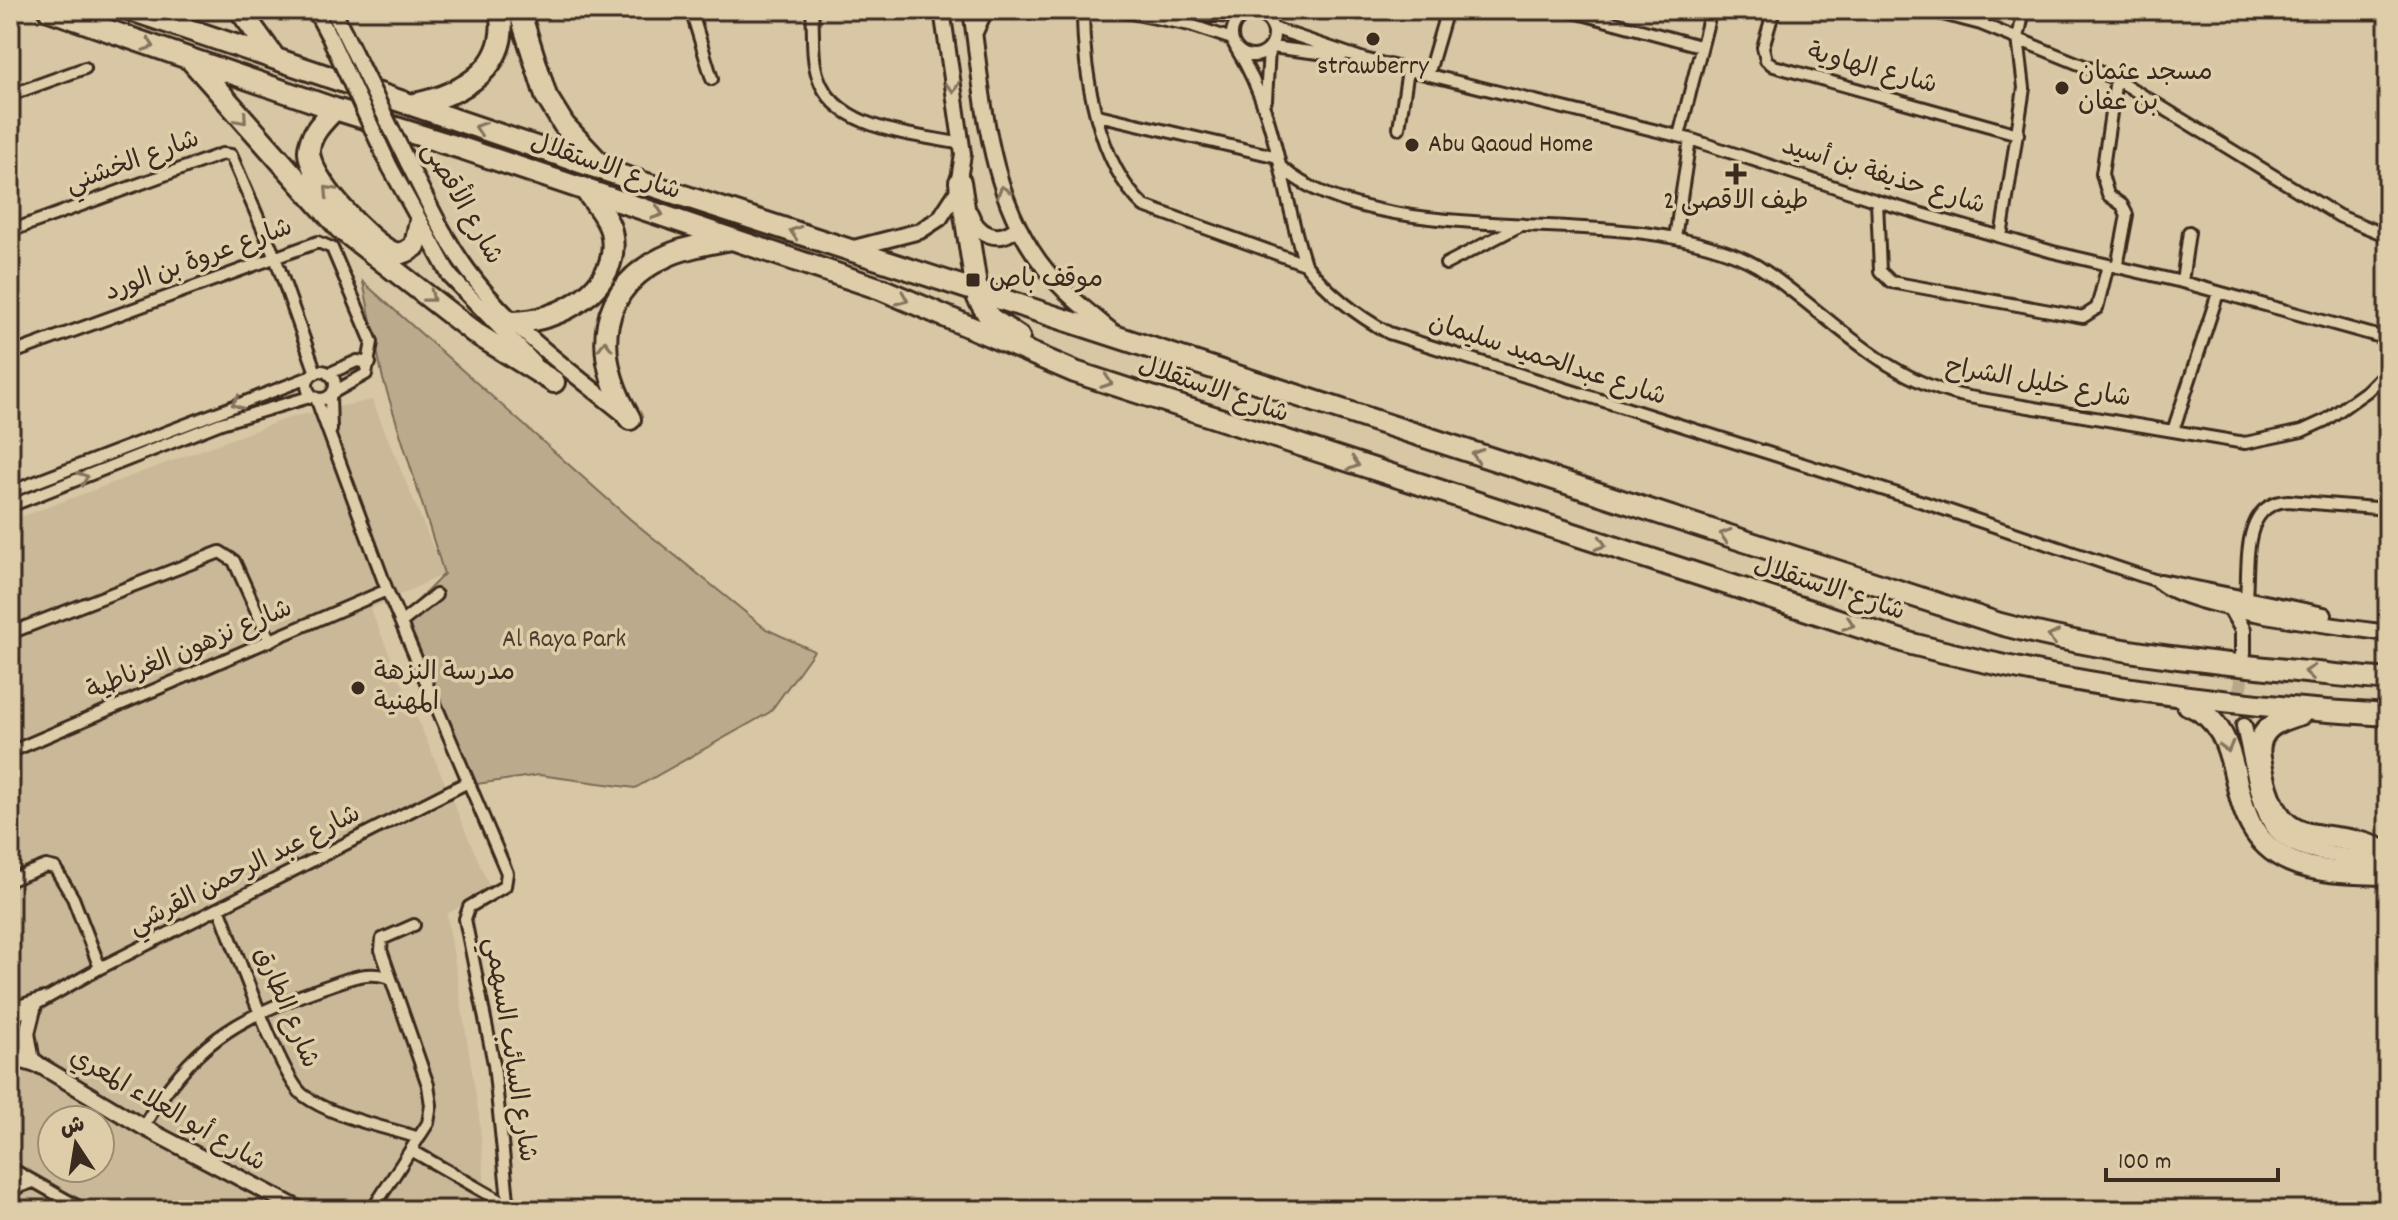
<svg xmlns="http://www.w3.org/2000/svg" width="2398" height="1220" font-family="Dekko,'Playpen Sans Arabic',sans-serif">
<style>
.built{fill:#cab898;fill-rule:evenodd}
.park{fill:#bbaa8c;stroke:#7b6a55;stroke-width:2}
.lines{fill:none;stroke-linecap:round;stroke-linejoin:round}
.secondary-tunnel{stroke:#b9a789;stroke-width:14;stroke-dasharray:14 7;stroke-linecap:butt}
.street-casing{stroke:#3b2a1e;stroke-width:16}
.secondary-casing{stroke:#3b2a1e;stroke-width:20}
.highway-casing{stroke:#3b2a1e;stroke-width:26}
.street{stroke:#dfcdaa;stroke-width:10}
.secondary{stroke:#dfcdaa;stroke-width:14}
.highway{stroke:#dfcdaa;stroke-width:20}
.secondary-bridge-casing{stroke:#3b2a1e;stroke-width:20;stroke-linecap:butt}
.secondary-bridge{stroke:#dfcdaa;stroke-width:14}
.oneway{stroke:#85735d}
.poi-dot{fill:#3b2a1e;stroke:#dfcdaa;stroke-width:3}
.labels{text-anchor:middle;dominant-baseline:central;stroke-width:7;stroke-linejoin:round;paint-order:stroke}
.poi-label{font-size:26px;fill:#3b2a1e;stroke:#dfcdaa;text-anchor:start}
.street-label{font-size:26px;fill:#3b2a1e;stroke:#dfcdaa}
.park-label{font-size:26px;fill:#4e3d2e;stroke:#dfcdaa}
</style>
<rect width="100%" height="100%" fill="#d8c6a4"/>
<filter id="ink" filterUnits="userSpaceOnUse"><feTurbulence type="fractalNoise" baseFrequency=".0125" numOctaves="2"/><feDisplacementMap in="SourceGraphic" scale="16" xChannelSelector="R" yChannelSelector="G"/><feConvolveMatrix kernelMatrix="1 2 1 2 8 2 1 2 1" color-interpolation-filters="sRGB"/></filter>
<g filter="url(#ink)">
<!-- built -->
<path class="built" d="M 372,400 L 444,574 L 370,609 L 490,888 L 447,914 L 479,1116 L 487,1210 L 10,1210 L 10,521 L 291,417 ZM 52,1120 L 100,1120 L 100,1168 L 52,1168 Z"/>
<!-- park -->
<path class="park" d="M 363,282 L 630,519 L 766,629 L 814,651 L 770,712 L 635,788 L 539,775 L 470,785 L 400,619 L 444,574 L 383,379 Z"/>
<g class="lines">
<!-- secondary-tunnel -->
<path class="secondary-tunnel" d="M 2242,658 L 2240,697 L 2244,726"/>
<defs>
<path id="street" d="M 691,10 L 712,79
M 812,10 C 814,32 811,57 818,77 C 836,131 915,134 962,144
M 1083,10 C 1083,71 1097,163 1144,206 L 1305,264 C 1329,294 1356,315 1389,333 L 1926,503 L 2160,582
M 1116,10 L 1190,25 L 1232,39
M 1158,10 L 1240,18
M 1567,10 L 1700,46
M 1774,10 L 1763,47 L 1766,60 L 1774,66 L 2018,134
M 1927,10 L 1981,24 L 2116,79 L 2339,216 L 2388,236
M1232 35a21 21 0 1 1 42 0a21 21 0 1 1-42 0Z
M 1273,28 L 1364,59 L 1690,139 L 1877,201 L 2053,252 L 2182,282 L 2388,339
M 1271,47 L 1342,56
M 1236,48 C 1278,114 1281,191 1305,264
M 1428,75 L 1447,10
M 2116,79 L 2102,174 L 2108,195 L 2122,205 L 2127,215 L 2117,267
M 10,95 L 85,68
M 1266,100 L 1269,49
M 1098,115 L 1278,157
M 1399,128 L 1408,70
M 1679,136 L 1711,10
M 1281,167 C 1364,241 1564,215 1675,238 C 1704,244 1740,253 1765,271 C 1833,318 1884,381 1969,397 L 2245,443 L 2302,431 L 2326,420 L 2367,391 L 2388,370
M 1877,201 L 1880,271 L 1891,282 L 2083,317 L 2097,308 L 2108,265
M 10,231 L 222,154 L 231,155 L 275,257 L 316,373
M 2001,237 L 2024,88 L 2018,38 L 2024,10
M 1675,238 L 1690,139
M 1446,264 L 1521,225
M 2182,282 L 2189,232
M 10,354 L 318,242 L 332,248 L 372,342 L 366,374 L 334,392
M307 385a14 14 0 1 1 28 0a14 14 0 1 1-28 0Z
M 328,374 L 357,361 L 370,363
M 330,396 L 331,430
M 316,398 L 387,590 L 507,873 L 505,886 L 469,907 L 465,919 L 494,1064 L 509,1210
M 2173,431 L 2218,293
M 10,492 L 310,377
M 10,506 L 221,423 L 313,396
M 2246,598 C 2249,563 2241,503 2288,501 L 2388,509
M 402,622 L 436,595
M 10,633 L 220,552 L 234,561 L 270,641
M 10,752 L 387,590
M 10,880 L 46,866 L 55,868 L 73,898 L 100,968
M 220,910 C 233,944 281,1078 303,1095 C 334,1118 383,1126 419,1138
M 10,1009 L 43,998
M 10,1019 L 100,968 L 466,783
M 143,1127 C 192,1044 234,1019 322,988 C 343,981 365,970 387,977
M 411,1150 L 509,1206
M 10,1168 L 84,1210
M 10,1190 L 33,1182
M 372,1210 L 428,1123 L 431,1105 L 428,1085 L 381,950 L 382,939 L 414,925"/>
<path id="secondary" d="M 315,10 L 331,40
M 333,10 L 344,32
M 971,10 C 984,99 987,197 1046,270 C 1065,294 1090,313 1113,332
M 975,32 L 985,10
M 407,161 C 426,198 443,236 467,269 C 509,328 570,370 625,415
M 390,167 L 450,276 L 533,362
M 970,213 C 978,236 999,244 1018,227
M 850,249 L 920,231 L 940,218 L 957,192 L 963,154 L 942,10
M 2160,582 C 2190,609 2342,627 2388,633
M 2161,582 L 2324,615
M 2230,607 L 2243,630 L 2243,654
M 2244,726 C 2270,847 2263,847 2388,862
M 10,1043 L 41,1066 L 143,1127 L 301,1210
M 31,1056 L 27,1033 L 33,1009
M 10,1057 L 36,1065"/>
<path id="highway" d="M 49,10 L 335,109 L 464,149 L 881,289 L 1075,372 L 1912,644 C 2069,685 2226,706 2388,715
M 131,10 L 607,171 L 2000,624 C 2127,658 2257,667 2388,680
M 240,10 L 274,57
M 519,10 L 546,96 L 564,125 L 604,168
M 191,60 L 340,228 L 475,333 L 554,382
M 415,104 C 463,94 511,67 500,10
M 335,109 C 324,121 310,133 309,150 C 307,176 368,242 392,252 C 400,256 408,251 415,246 L 419,226
M 960,182 L 978,298 L 990,318 L 1019,337
M 513,322 C 558,322 624,288 611,231 C 607,216 593,201 584,188
M 630,419 C 593,355 594,287 671,254 C 690,246 711,243 731,239
M 2187,704 C 2258,732 2213,826 2290,861 C 2319,874 2357,873 2388,874
M 2301,714 C 2278,720 2255,729 2260,758 C 2279,866 2318,818 2388,853"/>
</defs>
<!-- street casing -->
<use href="#street" class="street-casing"/>
<!-- secondary casing -->
<use href="#secondary" class="secondary-casing"/>
<!-- highway casing -->
<use href="#highway" class="highway-casing"/>
<!-- street -->
<use href="#street" class="street"/>
<!-- secondary -->
<use href="#secondary" class="secondary"/>
<!-- highway -->
<use href="#highway" class="highway"/>
<defs>
<path id="secondary-bridge" d="M 344,32 L 407,161
M 331,40 L 390,167"/>
</defs>
<!-- secondary-bridge casing -->
<use href="#secondary-bridge" class="secondary-bridge-casing"/>
<!-- secondary-bridge -->
<use href="#secondary-bridge" class="secondary-bridge"/>
</g>
<!-- one-way arrows -->
<defs><path id="oneway-chevron" d="M-2-3.5L2.5 0L-2 3.5" fill="none" stroke-width="1.6" stroke-linecap="round" stroke-linejoin="round" transform="scale(2)"/></defs>
<g class="oneway">
<use href="#oneway-chevron" transform="translate(149 45) rotate(19)"/>
<use href="#oneway-chevron" transform="translate(953 87) rotate(82)"/>
<use href="#oneway-chevron" transform="translate(242 119) rotate(49)"/>
<use href="#oneway-chevron" transform="translate(480 128) rotate(-161)"/>
<use href="#oneway-chevron" transform="translate(329 191) rotate(-133)"/>
<use href="#oneway-chevron" transform="translate(1003 191) rotate(-108)"/>
<use href="#oneway-chevron" transform="translate(658 213) rotate(19)"/>
<use href="#oneway-chevron" transform="translate(795 232) rotate(-162)"/>
<use href="#oneway-chevron" transform="translate(430 297) rotate(38)"/>
<use href="#oneway-chevron" transform="translate(903 299) rotate(23)"/>
<use href="#oneway-chevron" transform="translate(605 346) rotate(-90)"/>
<use href="#oneway-chevron" transform="translate(1107 382) rotate(19)"/>
<use href="#oneway-chevron" transform="translate(237 403) rotate(160)"/>
<use href="#oneway-chevron" transform="translate(1477 455) rotate(-162)"/>
<use href="#oneway-chevron" transform="translate(1354 464) rotate(18)"/>
<use href="#oneway-chevron" transform="translate(83 478) rotate(-21)"/>
<use href="#oneway-chevron" transform="translate(1725 535) rotate(-162)"/>
<use href="#oneway-chevron" transform="translate(1601 544) rotate(18)"/>
<use href="#oneway-chevron" transform="translate(1849 624) rotate(19)"/>
<use href="#oneway-chevron" transform="translate(2053 637) rotate(-168)"/>
<use href="#oneway-chevron" transform="translate(2310 672) rotate(-174)"/>
<use href="#oneway-chevron" transform="translate(2227 747) rotate(75)"/>
</g>
</g>
<!-- markers -->
<g class="poi-dot">
<circle cx="1373" cy="39" r="8"/>
<circle cx="2062" cy="88" r="8"/>
<circle cx="1412" cy="145" r="8"/>
<path d="M1732 162h8v8h8v8h-8v8h-8v-8h-8v-8h8z"/>
<rect x="965" y="272" width="16" height="16" rx="4"/>
<circle cx="358" cy="688" r="8"/>
</g>
<g class="labels">
<!-- poi labels -->
<g class="poi-label">
<text x="1373" y="67" text-anchor="middle">strawberry</text>
<text x="2078" y="73">مسجد عثمان<tspan x="2078" dy="30">بن عفان</tspan></text>
<text x="1428" y="145">Abu Qaoud Home</text>
<text x="1736" y="202" text-anchor="middle">طيف الاقصى 2</text>
<text x="989" y="280">موقف باص</text>
<text x="374" y="673">مدرسة النزهة<tspan x="374" dy="30">المهنية</tspan></text>
</g>
<!-- street labels -->
<g class="street-label">
<text transform="translate(1872 70) rotate(15)">شارع الهاوية</text>
<text transform="translate(133 163) rotate(-20)">شارع الخشني</text>
<text transform="translate(605 168) rotate(19)">شارع الاستقلال</text>
<text transform="translate(1883 177) rotate(17)">شارع حذيفة بن أسيد</text>
<text transform="translate(461 204) rotate(60)">شارع الأقصى</text>
<text transform="translate(199 261) rotate(-20)">شارع عروة بن الورد</text>
<text transform="translate(1547 361) rotate(18)">شارع عبدالحميد سليمان</text>
<text transform="translate(2038 384) rotate(10)">شارع خليل الشراح</text>
<text transform="translate(1213 391) rotate(19)">شارع الاستقلال</text>
<text transform="translate(1829 590) rotate(18)">شارع الاستقلال</text>
<text transform="translate(190 651) rotate(-23)">شارع نزهون الغرناطية</text>
<text transform="translate(245 871) rotate(-27)">شارع عبد الرحمن القرشي</text>
<text transform="translate(285 1008) rotate(67)">شارع الطارق</text>
<text transform="translate(509 1050) rotate(81)">شارع السائب السهمي</text>
<text transform="translate(167 1111) rotate(30)">شارع أبو العلاء المعري</text>
</g>
<!-- park labels -->
<g class="park-label">
<text x="564" y="640">Al Raya Park</text>
</g>
</g>
<!-- margin -->
<rect width="2398" height="1220" fill="none" stroke="#dfcdaa" stroke-width="40"/>
<rect x="20" y="20" width="2358" height="1180" fill="none" stroke="#3b2a1e" stroke-width="3" filter="url(#ink)"/>
<!-- north arrow -->
<g transform="translate(76 1144) rotate(348)"><circle r="38" fill="#dfcdaa" stroke="#9d8c72" stroke-width="2"/>
<path d="M0-6L14 30L0 20L-14 30Z" fill="#3b2a1e"/>
<text y="-12" font-size="22" font-weight="bold" text-anchor="middle" fill="#3b2a1e">ش</text>
</g>
<!-- scale -->
<path d="M2106 1168v12h172v-12" fill="none" stroke="#3b2a1e" stroke-width="4"/>
<text x="2118" y="1168" font-size="24" fill="#3b2a1e" stroke="#dfcdaa" stroke-width="6" paint-order="stroke">100 m</text>
</svg>
